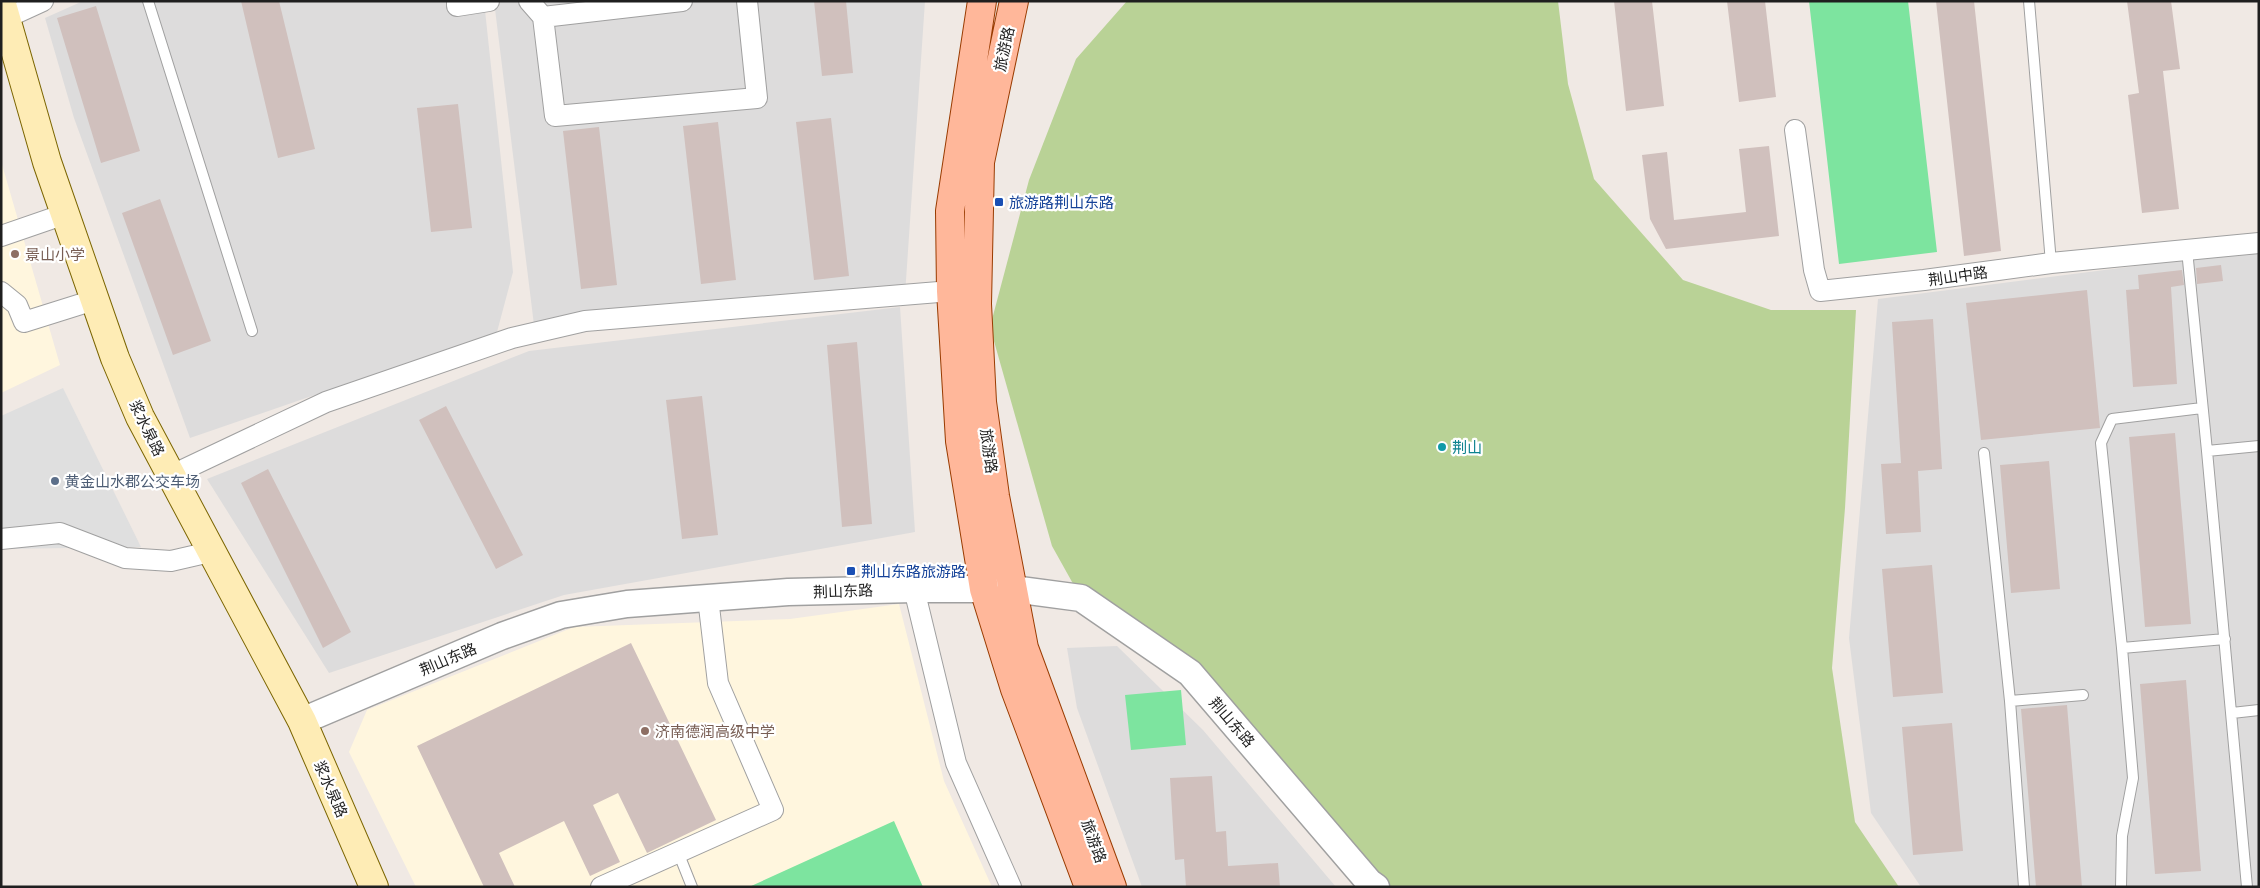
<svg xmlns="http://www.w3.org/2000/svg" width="2260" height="888" font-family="'PT Sans','Noto Sans SC',sans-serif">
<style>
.residential{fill:#dddcdc}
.education{fill:#fff6de}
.forest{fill:#b9d296}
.pitch{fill:#7de49f}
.parking{fill:#dfdfdf}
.building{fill:#d0c0bd}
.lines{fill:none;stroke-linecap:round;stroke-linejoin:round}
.service-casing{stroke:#a0a0a0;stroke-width:12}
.minor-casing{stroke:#a0a0a0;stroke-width:22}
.tertiary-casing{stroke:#a0a0a0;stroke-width:29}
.secondary-casing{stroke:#7b6500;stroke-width:30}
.primary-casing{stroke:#993b00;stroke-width:30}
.service{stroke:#fff;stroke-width:10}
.minor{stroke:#fff;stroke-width:20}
.tertiary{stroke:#fff;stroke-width:26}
.secondary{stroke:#feecb5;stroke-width:28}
.primary{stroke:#ffb79a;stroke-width:28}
.transit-dot{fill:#1a4fb4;stroke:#fff;stroke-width:2}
.education-dot{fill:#8d6e63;stroke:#fff;stroke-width:2}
.culture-dot{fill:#0f9aa8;stroke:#fff;stroke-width:2}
.service-dot{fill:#5c6f8a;stroke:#fff;stroke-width:2}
.labels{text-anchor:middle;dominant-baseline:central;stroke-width:4.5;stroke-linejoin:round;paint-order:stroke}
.street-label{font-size:15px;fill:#1f1f1f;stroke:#fff}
.transit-label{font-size:15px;fill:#164399;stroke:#fff;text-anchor:start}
.education-label{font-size:15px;fill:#785e54;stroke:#fff;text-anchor:start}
.culture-label{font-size:15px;fill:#0d838f;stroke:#fff;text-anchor:start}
.service-label{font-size:15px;fill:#4e5e75;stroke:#fff;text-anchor:start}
</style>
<rect width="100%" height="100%" fill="#f0e9e4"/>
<!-- residential -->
<path class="residential" d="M 83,1 L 484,1 L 513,272 L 497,332 L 190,438 L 74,118 L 45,18 Z
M 494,1 L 925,1 L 905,295 L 534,325 Z
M 2238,253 L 2259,254 L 2259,887 L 1921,887 L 1871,813 L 1849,638 L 1878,299 Z
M 900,307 L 915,532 L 564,595 L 329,673 L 207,479 L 529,351 Z
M 1117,646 L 1203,730 L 1336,887 L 1142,887 L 1077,708 L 1067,648 Z"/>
<!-- education -->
<path class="education" d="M 1,161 L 60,365 L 1,393 Z
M 899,604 L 944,781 L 992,887 L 416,887 L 349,752 L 367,710 L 574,627 L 790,619 Z"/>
<!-- forest -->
<path class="forest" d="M 1127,1 L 1558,1 L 1568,84 L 1594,179 L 1683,280 L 1771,310 L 1856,310 L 1845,508 L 1832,668 L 1855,822 L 1899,887 L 1376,887 L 1190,673 L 1081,598 L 1052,546 L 990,327 L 1029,180 L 1076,59 Z"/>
<!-- pitch -->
<path class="pitch" d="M 1809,1 L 1908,1 L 1937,252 L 1839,264 Z
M 1181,690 L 1186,745 L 1131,750 L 1125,695 Z
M 894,821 L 923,887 L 749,887 Z"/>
<!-- parking -->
<path class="parking" d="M 63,388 L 141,547 L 1,549 L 1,416 Z"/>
<!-- building -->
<path class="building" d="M 241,1 L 279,1 L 315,149 L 278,158 Z
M 814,1 L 846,1 L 853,73 L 822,76 Z
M 1614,1 L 1652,1 L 1664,106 L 1626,111 Z
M 1727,1 L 1765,1 L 1776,97 L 1739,102 Z
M 1936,1 L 1974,1 L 2001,251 L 1964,256 Z
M 2127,1 L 2171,1 L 2180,69 L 2163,71 L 2179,209 L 2142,213 L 2128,95 L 2139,93 Z
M 96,6 L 140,151 L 101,163 L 57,18 Z
M 458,104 L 472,228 L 431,232 L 417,108 Z
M 831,118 L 849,276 L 814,280 L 796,122 Z
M 718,122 L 736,280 L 701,284 L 683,126 Z
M 599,127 L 617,285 L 581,289 L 563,131 Z
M 1769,146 L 1779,236 L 1666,249 L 1650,219 L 1642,155 L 1667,152 L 1674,220 L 1746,212 L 1739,149 Z
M 160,199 L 211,341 L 173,355 L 122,213 Z
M 2221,265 L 2223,281 L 2197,284 L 2196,268 Z
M 2182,270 L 2184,285 L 2171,287 L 2177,384 L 2133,387 L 2126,290 L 2139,289 L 2138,275 Z
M 2087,290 L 2100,428 L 1981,440 L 1966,303 Z
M 1933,319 L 1942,469 L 1918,471 L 1921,532 L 1886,534 L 1881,464 L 1901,463 L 1892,322 Z
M 857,342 L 872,524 L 842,527 L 827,345 Z
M 702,396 L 718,535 L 682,539 L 666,400 Z
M 446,406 L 523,555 L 496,569 L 419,420 Z
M 2175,433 L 2191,624 L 2145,627 L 2129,437 Z
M 2049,461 L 2060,589 L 2011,593 L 2000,465 Z
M 268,469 L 351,632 L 323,648 L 241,483 Z
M 1932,565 L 1943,693 L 1893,697 L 1882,569 Z
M 631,643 L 716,820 L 647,853 L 618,793 L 593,805 L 620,862 L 590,876 L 564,821 L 499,853 L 515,887 L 484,887 L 417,746 Z
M 2186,680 L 2201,871 L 2155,874 L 2140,684 Z
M 2067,705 L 2082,887 L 2036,887 L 2021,709 Z
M 1952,723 L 1963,851 L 1913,855 L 1902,727 Z
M 1212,776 L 1216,832 L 1226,831 L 1228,866 L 1278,863 L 1280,887 L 1186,887 L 1184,859 L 1175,860 L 1170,778 Z"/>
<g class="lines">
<defs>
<path id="service" d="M 148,1 L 252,331
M 2029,1 L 2051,263
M 2187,250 L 2207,451 L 2259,446
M 2202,408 L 2112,419 L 2101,443 L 2122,648 L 2225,639
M 2207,451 L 2247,887
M 1984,453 L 2010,701 L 2024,887
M 2010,701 L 2083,695
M 2232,713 L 2259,710
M 678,852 L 692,887
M 2121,887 L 2122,836 L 2133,778 L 2122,648"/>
<path id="minor" d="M 457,1 L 457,6 L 489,1
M 529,1 L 543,17 L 682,1
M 543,17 L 555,116 L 757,98 L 747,1
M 6,18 L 43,1
M 1795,130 L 1814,270 L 1820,291 L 1924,280 L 2051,263 L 2259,243
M 1,236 L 65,214
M 1,292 L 17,305 L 24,322 L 94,300
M 170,476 L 326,402 L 512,338 L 585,321 L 951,291
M 1,539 L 60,533 L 125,558 L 171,561 L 210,552
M 914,589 L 956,763 L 1011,887
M 601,887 L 773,810 L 718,683 L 708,598"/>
<path id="tertiary" d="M 302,721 L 502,636 L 561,615 L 627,604 L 788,592 L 914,589 L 1014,589 L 1081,598 L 1190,673 L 1369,882 L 1376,887"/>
<path id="secondary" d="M 1,1 L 47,162 L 115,358 L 140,417 L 302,721 L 374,887"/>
<path id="primary" d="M 982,1 L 950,211 L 951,291 L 960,441 L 984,589 L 1015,689 L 1089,887
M 1014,1 L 980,162 L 977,304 L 982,402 L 995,496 L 1024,648 L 1112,887"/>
</defs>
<!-- service casing -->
<use href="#service" class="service-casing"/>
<!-- minor casing -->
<use href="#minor" class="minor-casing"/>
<!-- tertiary casing -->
<use href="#tertiary" class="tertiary-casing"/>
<!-- secondary casing -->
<use href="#secondary" class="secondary-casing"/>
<!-- primary casing -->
<use href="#primary" class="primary-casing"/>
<!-- service -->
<use href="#service" class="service"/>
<!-- minor -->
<use href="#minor" class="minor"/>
<!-- tertiary -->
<use href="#tertiary" class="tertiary"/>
<!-- secondary -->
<use href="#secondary" class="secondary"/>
<!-- primary -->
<use href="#primary" class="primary"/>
</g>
<!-- markers -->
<g class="transit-dot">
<rect x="994" y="197" width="10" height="10" rx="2.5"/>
<rect x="846" y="566" width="10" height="10" rx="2.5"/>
</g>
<g class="education-dot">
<circle cx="15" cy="254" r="5"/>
<circle cx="645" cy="731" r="5"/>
</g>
<circle class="culture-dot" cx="1442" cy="447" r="5"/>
<circle class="service-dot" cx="55" cy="481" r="5"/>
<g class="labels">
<!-- street labels -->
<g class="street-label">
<text transform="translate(1004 49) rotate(-78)">旅游路</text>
<text transform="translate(1958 276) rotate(-8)">荆山中路</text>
<text transform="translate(147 428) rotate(64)">浆水泉路</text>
<text transform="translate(989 451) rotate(82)">旅游路</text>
<text transform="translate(843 591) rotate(-2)">荆山东路</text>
<text transform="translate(448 659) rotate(-23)">荆山东路</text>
<text transform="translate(1232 722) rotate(49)">荆山东路</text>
<text transform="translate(331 789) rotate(66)">浆水泉路</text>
<text transform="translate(1094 841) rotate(70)">旅游路</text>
</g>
<!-- transit labels -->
<g class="transit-label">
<text x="1009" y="202">旅游路荆山东路</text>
<text x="861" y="571">荆山东路旅游路</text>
</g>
<!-- education labels -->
<g class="education-label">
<text x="25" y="254">景山小学</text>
<text x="655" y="731">济南德润高级中学</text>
</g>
<!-- culture labels -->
<g class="culture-label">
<text x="1452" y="447">荆山</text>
</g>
<!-- service labels -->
<g class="service-label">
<text x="65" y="481">黄金山水郡公交车场</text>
</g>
</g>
<!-- border -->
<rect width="2260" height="888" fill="none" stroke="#1f1f1f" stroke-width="5"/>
</svg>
